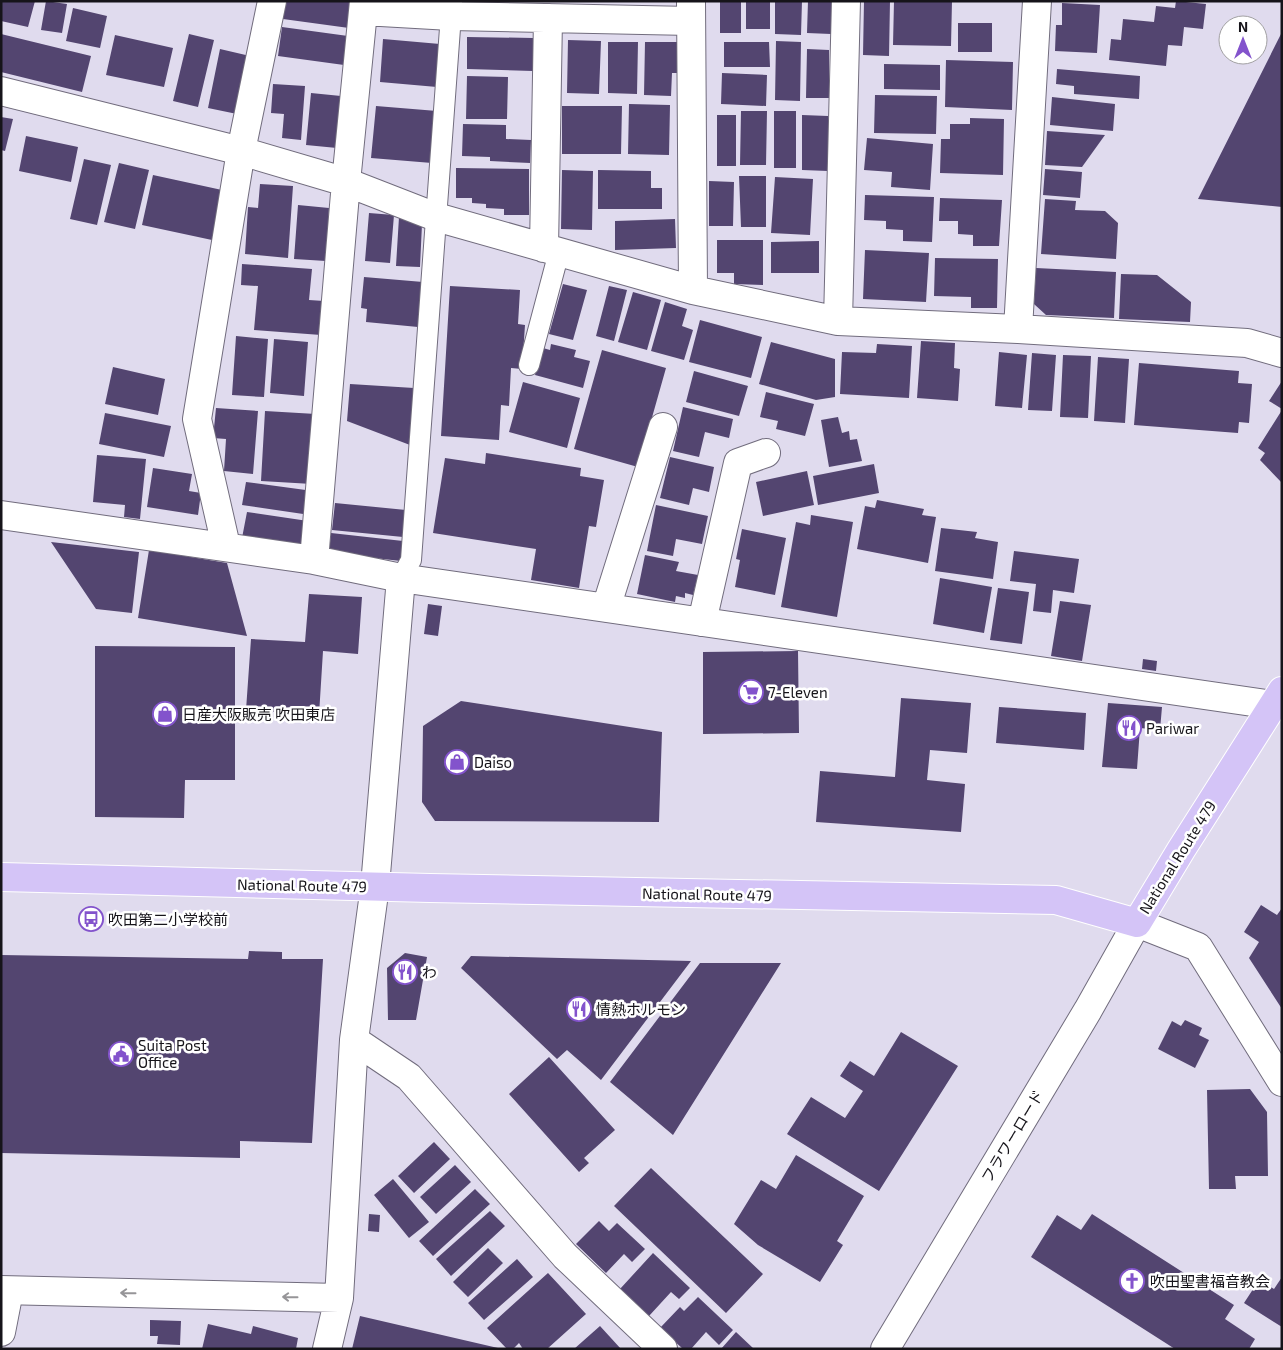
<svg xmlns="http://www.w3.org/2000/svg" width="1283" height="1350" font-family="'Exo 2','Noto Sans JP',sans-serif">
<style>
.building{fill:#534570}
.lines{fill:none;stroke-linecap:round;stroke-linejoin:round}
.service-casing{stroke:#716c7d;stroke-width:22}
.minor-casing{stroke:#716c7d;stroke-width:30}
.tertiary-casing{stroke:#716c7d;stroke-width:30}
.trunk-casing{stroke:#fff;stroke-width:30}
.service{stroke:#fff;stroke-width:20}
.minor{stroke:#fff;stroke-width:28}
.tertiary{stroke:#fff;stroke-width:28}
.trunk{stroke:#d4c4f7;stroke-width:28}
.oneway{stroke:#969598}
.labels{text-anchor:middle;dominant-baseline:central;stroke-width:5;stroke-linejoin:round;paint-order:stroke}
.poi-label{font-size:15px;fill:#16141a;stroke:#fff;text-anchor:start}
.street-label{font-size:15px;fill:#16141a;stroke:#fff}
</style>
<rect width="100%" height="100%" fill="#e0dbee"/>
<!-- building -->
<path class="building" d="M 1,1 L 35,1 L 28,27 L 1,21 Z
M 46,1 L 67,4 L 62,33 L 41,30 Z
M 286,1 L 353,1 L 349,28 L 283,19 Z
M 720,1 L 741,1 L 741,33 L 720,33 Z
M 746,1 L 770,1 L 770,29 L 746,29 Z
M 775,1 L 802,1 L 801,35 L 775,34 Z
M 808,1 L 832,1 L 831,34 L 807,33 Z
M 864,1 L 890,1 L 889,56 L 863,55 Z
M 894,1 L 952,1 L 951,46 L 893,45 Z
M 1176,1 L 1206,4 L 1203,29 L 1184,27 L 1182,46 L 1168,45 L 1166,66 L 1109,60 L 1111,39 L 1121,40 L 1123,19 L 1154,22 L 1156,6 L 1175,8 Z
M 1062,3 L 1100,5 L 1097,53 L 1055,51 L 1056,25 L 1062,25 Z
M 73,8 L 107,16 L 100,48 L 66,41 Z
M 958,23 L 992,23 L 992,52 L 958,52 Z
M 282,27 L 348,36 L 344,65 L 278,56 Z
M 1282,32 L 1282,207 L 1198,199 Z
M 1,34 L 91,56 L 82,92 L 1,72 Z
M 189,34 L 214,40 L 198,107 L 173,101 Z
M 115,35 L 173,48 L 164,87 L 106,75 Z
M 467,37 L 533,38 L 533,71 L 467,69 Z
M 383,39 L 440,44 L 437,87 L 380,82 Z
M 568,40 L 601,41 L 599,94 L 567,93 Z
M 776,41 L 801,42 L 800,101 L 775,100 Z
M 608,42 L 638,42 L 637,94 L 608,93 Z
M 645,42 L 683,42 L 682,73 L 672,73 L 671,96 L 644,95 Z
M 724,42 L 769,42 L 770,67 L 724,67 Z
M 220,49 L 250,56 L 237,114 L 208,108 Z
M 807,49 L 829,50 L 829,98 L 806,98 Z
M 946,60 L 1013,62 L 1012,110 L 945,107 Z
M 884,64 L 940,65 L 940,90 L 884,89 Z
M 1057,69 L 1140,76 L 1139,99 L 1074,94 L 1074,86 L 1056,84 Z
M 722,73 L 767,75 L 766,106 L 721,104 Z
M 467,76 L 508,77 L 507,119 L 466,119 Z
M 273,84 L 305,86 L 301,140 L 282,138 L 284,114 L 271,113 Z
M 311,93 L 341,96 L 337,148 L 306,145 Z
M 875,95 L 937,96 L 936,134 L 874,133 Z
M 1052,97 L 1115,104 L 1113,131 L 1050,125 Z
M 629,104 L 670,105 L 669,155 L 628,154 Z
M 376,106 L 437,111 L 432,163 L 371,158 Z
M 562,106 L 622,106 L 621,154 L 562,154 Z
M 741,111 L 767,111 L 766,165 L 740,165 Z
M 774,111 L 796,111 L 796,168 L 774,168 Z
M 717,115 L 736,115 L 736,166 L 717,166 Z
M 802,115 L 828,116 L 828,171 L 802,170 Z
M 1,117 L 13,119 L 5,151 L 1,150 Z
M 970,118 L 1004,119 L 1003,175 L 940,173 L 941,139 L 950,139 L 950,124 L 970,124 Z
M 463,124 L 506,125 L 506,139 L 531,140 L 530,163 L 490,161 L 490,157 L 462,156 Z
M 1047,131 L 1105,135 L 1082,167 L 1045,165 Z
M 26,136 L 78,147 L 71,182 L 19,171 Z
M 867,138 L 933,144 L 930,190 L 891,187 L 892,172 L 864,170 Z
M 84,159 L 111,165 L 97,225 L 70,219 Z
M 119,163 L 149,170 L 135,229 L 104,222 Z
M 456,168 L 529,169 L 529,215 L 504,215 L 504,209 L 486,208 L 486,204 L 472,203 L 472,198 L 456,198 Z
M 1045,169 L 1082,172 L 1080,198 L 1043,195 Z
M 562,170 L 593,171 L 592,230 L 561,229 Z
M 598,170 L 651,171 L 651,188 L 662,188 L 662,209 L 598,209 Z
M 153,175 L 222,190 L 212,240 L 142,225 Z
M 739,176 L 766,176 L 766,227 L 741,227 Z
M 775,177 L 813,179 L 810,235 L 771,233 Z
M 709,181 L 734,182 L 733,226 L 709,226 Z
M 260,184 L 293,186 L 288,258 L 245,254 L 248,207 L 258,208 Z
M 865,195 L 934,197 L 932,242 L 903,241 L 903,230 L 886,229 L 886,221 L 864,220 Z
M 940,198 L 1002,200 L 999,246 L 973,246 L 973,235 L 958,234 L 958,221 L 939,221 Z
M 1045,199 L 1076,201 L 1075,210 L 1105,211 L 1118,223 L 1116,259 L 1041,254 Z
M 298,205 L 329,208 L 326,261 L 294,259 Z
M 369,213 L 394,215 L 390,263 L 365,261 Z
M 399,217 L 413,218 L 413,223 L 422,224 L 420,267 L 396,266 Z
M 675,219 L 676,248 L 615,250 L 615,221 Z
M 717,240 L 763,240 L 763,285 L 734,284 L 734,273 L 717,273 Z
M 819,241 L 819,273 L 771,273 L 771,242 Z
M 865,250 L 929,253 L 926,302 L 863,299 Z
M 935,258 L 998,259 L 997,308 L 971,308 L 971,297 L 934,296 Z
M 242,264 L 312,269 L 309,300 L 324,301 L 321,335 L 254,330 L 258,286 L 241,285 Z
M 1036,268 L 1116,272 L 1114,318 L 1046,315 L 1034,304 Z
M 1121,274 L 1157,275 L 1191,302 L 1190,322 L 1119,319 Z
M 364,277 L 423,282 L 418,327 L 366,322 L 367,309 L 361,308 Z
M 563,284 L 587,290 L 573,340 L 549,334 Z
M 450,286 L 520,290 L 518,324 L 525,325 L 522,369 L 511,368 L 509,406 L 501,405 L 499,440 L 441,436 Z
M 609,286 L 627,290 L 614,341 L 596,336 Z
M 633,292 L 661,300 L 647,350 L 618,342 Z
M 665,302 L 687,309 L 682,326 L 693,330 L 684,360 L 651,351 Z
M 700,320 L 762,337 L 751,378 L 689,362 Z
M 236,336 L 268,339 L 264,397 L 232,395 Z
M 274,339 L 308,342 L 304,396 L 270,393 Z
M 921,341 L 955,343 L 954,368 L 960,369 L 958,401 L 917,398 Z
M 771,342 L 835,359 L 835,397 L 816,400 L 759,384 Z
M 551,344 L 576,350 L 574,357 L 590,361 L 583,388 L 535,375 L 543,348 L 550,350 Z
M 877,344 L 912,346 L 909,398 L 840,394 L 842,352 L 876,353 Z
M 602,350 L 666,368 L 638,467 L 574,449 Z
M 999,352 L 1027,355 L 1022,408 L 995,406 Z
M 1032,353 L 1056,355 L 1052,411 L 1028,410 Z
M 1063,355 L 1091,356 L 1088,418 L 1060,417 Z
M 1098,357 L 1129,359 L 1125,423 L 1094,421 Z
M 1139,363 L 1239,371 L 1238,383 L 1252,384 L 1249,423 L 1239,422 L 1238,433 L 1134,425 Z
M 113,367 L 165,379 L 158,415 L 105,404 Z
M 694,371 L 748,386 L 739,416 L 686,402 Z
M 1282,381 L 1282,409 L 1269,401 Z
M 523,382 L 580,398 L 567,448 L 509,432 Z
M 350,384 L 414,388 L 410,445 L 347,421 Z
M 766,392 L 814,404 L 805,436 L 776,429 L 778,421 L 760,417 Z
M 683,407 L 733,419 L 729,438 L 705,432 L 699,457 L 673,451 Z
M 216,408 L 258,411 L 253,474 L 224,471 L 226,439 L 213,438 Z
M 1282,410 L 1282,483 L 1260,460 L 1265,453 L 1258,448 Z
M 265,411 L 316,414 L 312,484 L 261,481 Z
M 105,413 L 171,426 L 164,457 L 99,444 Z
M 838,417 L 842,433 L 849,431 L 850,440 L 857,439 L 862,461 L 829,467 L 821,420 Z
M 486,453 L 581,468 L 580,476 L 604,480 L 596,527 L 589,526 L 579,588 L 531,580 L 536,549 L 433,533 L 445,458 L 485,464 Z
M 97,455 L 146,459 L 140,519 L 124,517 L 125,505 L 93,502 Z
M 670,457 L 714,467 L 709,492 L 693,488 L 689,505 L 660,498 Z
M 874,464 L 879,493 L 818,505 L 813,476 Z
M 153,468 L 192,474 L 189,491 L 201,493 L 198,515 L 147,507 Z
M 807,471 L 814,505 L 763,516 L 756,482 Z
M 246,482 L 313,491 L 310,515 L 242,505 Z
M 877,500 L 924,509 L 922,515 L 936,517 L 928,563 L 857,549 L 865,506 L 875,508 Z
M 335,503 L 406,510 L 403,537 L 332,530 Z
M 656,505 L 708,516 L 702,544 L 676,539 L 673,556 L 647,551 Z
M 247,512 L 308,521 L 304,548 L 242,538 Z
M 811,515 L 853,522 L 837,617 L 781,607 L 796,522 L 810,525 Z
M 941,528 L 977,532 L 975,538 L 998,542 L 993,579 L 935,571 Z
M 742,529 L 786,538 L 775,595 L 735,587 L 740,560 L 736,559 Z
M 331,533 L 403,541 L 401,561 L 329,553 Z
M 51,542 L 139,552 L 132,613 L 96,609 Z
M 149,550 L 227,563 L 247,636 L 138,618 Z
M 1014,551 L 1079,559 L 1074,593 L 1053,590 L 1051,613 L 1033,611 L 1036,584 L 1010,581 Z
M 645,555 L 679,562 L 676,571 L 698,575 L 693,595 L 685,593 L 685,598 L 676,596 L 675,602 L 637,594 Z
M 940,578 L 992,587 L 984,633 L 933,624 Z
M 998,588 L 1029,592 L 1022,644 L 990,640 Z
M 309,594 L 362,597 L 358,654 L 323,651 L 319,715 L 246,710 L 251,639 L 305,642 Z
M 1060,601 L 1091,605 L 1082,661 L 1051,656 Z
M 428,604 L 442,606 L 438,636 L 424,634 Z
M 95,646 L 235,647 L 235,780 L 185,780 L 184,818 L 95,817 Z
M 798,651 L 799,733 L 703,734 L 703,652 Z
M 1143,659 L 1157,661 L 1156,671 L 1142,669 Z
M 901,698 L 971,703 L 967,753 L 930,750 L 927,780 L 965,784 L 961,832 L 816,822 L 820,771 L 895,777 Z
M 461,701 L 662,732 L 659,822 L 435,821 L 422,802 L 423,726 Z
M 1108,703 L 1162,707 L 1160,730 L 1140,728 L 1137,769 L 1102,767 Z
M 999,707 L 1086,713 L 1084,750 L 996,743 Z
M 1261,905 L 1277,915 L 1282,908 L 1282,1009 L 1249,958 L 1259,942 L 1244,932 Z
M 249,951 L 282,952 L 282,959 L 323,959 L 312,1143 L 240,1141 L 240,1158 L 1,1153 L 1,955 L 248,959 Z
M 405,953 L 427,957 L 416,1020 L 388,1020 L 387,968 Z
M 471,956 L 691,961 L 601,1080 L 567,1050 L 557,1059 L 461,968 Z
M 700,963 L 781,963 L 673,1135 L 610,1082 Z
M 1185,1020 L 1202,1028 L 1199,1035 L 1209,1040 L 1195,1068 L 1158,1049 L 1172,1021 L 1181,1026 Z
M 901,1032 L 958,1066 L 879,1191 L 787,1134 L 811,1097 L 845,1118 L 863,1091 L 840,1076 L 850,1061 L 874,1076 Z
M 549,1057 L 615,1130 L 584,1158 L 589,1163 L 579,1172 L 509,1094 Z
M 1250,1089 L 1267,1112 L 1268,1176 L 1235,1176 L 1236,1189 L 1209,1189 L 1207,1090 Z
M 434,1142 L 450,1159 L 414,1193 L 398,1176 Z
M 796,1155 L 864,1196 L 837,1241 L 843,1245 L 820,1282 L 758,1245 L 734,1224 L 761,1180 L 776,1189 Z
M 455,1165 L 471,1182 L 436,1214 L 420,1197 Z
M 651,1168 L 763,1274 L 726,1313 L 614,1206 Z
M 393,1179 L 429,1222 L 409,1238 L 374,1195 Z
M 475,1189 L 490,1204 L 433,1256 L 419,1241 Z
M 490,1211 L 505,1226 L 451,1276 L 436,1259 Z
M 369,1214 L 380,1215 L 379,1232 L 368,1231 Z
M 1092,1214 L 1234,1305 L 1225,1319 L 1255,1339 L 1249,1349 L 1175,1349 L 1031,1257 L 1057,1215 L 1081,1230 Z
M 599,1221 L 609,1231 L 617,1223 L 645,1249 L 632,1262 L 624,1254 L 606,1273 L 576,1244 Z
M 488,1248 L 503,1263 L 468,1297 L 453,1282 Z
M 653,1253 L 690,1288 L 679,1299 L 671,1292 L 649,1316 L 620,1289 Z
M 517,1259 L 533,1277 L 484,1320 L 468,1303 Z
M 548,1273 L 586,1314 L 547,1349 L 523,1349 L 519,1343 L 513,1349 L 507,1349 L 487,1328 Z
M 1282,1277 L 1282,1327 L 1244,1303 L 1259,1280 L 1274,1289 Z
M 698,1297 L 733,1330 L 719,1345 L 706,1332 L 691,1349 L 683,1349 L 660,1328 L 680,1307 L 684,1311 Z
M 360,1316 L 498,1348 L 498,1349 L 352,1349 Z
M 150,1320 L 181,1321 L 180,1345 L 157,1344 L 158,1336 L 150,1336 Z
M 208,1324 L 251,1334 L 253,1326 L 298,1338 L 296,1349 L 202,1349 Z
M 600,1326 L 621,1349 L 574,1349 Z
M 736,1332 L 754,1349 L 721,1349 Z"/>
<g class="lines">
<defs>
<path id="service" d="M 529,365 L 559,252
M 401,578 L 411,560 L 452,1"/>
<path id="minor" d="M 691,1 L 693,290
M 363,11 L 451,16 L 691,21
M 1,91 L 241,151 L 346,182 L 436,217 L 693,290 L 838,321 L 1018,329 L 1247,343 L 1282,353
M 544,248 L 548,18
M 838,321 L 846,1
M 1018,329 L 1037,1
M 1,515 L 314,560 L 401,578 L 1273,705
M 226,546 L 197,419 L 241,151 L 272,1
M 314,560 L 346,182 L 364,1
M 606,608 L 663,427
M 702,622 L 738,463 L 766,453
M 1137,923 L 1198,947 L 1282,1082
M 354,1040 L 409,1077 L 565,1256 L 663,1349
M 1,1290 L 339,1298
M 1,1332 L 9,1291
M 327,1349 L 339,1298 L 354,1040 L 375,886 L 401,578"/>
<path id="tertiary" d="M 885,1349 L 1088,1010 L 1137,923"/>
<path id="trunk" d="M 1,877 L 430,888 L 1056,900 L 1137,923 L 1181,850 L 1282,691"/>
</defs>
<!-- service casing -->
<use href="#service" class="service-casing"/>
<!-- minor casing -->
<use href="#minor" class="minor-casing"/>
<!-- tertiary casing -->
<use href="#tertiary" class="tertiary-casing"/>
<!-- trunk casing -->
<use href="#trunk" class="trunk-casing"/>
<!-- service -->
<use href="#service" class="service"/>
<!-- minor -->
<use href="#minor" class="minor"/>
<!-- tertiary -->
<use href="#tertiary" class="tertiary"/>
<!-- trunk -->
<use href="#trunk" class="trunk"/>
</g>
<!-- one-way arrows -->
<defs><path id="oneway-shaft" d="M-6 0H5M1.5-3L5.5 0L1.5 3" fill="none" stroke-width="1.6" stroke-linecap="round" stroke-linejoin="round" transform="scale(1.25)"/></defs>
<g class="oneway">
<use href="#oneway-shaft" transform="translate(128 1293) rotate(-179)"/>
<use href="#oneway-shaft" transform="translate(290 1297) rotate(-179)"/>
</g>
<!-- icons -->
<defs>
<symbol id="supermarket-ring" viewBox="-11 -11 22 22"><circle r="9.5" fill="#fff" stroke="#8353cc" stroke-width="1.5"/><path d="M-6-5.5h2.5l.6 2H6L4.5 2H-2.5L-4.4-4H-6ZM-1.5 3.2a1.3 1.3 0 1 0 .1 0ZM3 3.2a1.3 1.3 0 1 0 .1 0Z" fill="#8353cc"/></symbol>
<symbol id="shop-ring" viewBox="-11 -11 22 22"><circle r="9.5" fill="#fff" stroke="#8353cc" stroke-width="1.5"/><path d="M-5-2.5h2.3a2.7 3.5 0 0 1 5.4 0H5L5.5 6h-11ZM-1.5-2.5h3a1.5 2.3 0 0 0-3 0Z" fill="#8353cc"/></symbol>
<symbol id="restaurant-ring" viewBox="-11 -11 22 22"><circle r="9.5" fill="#fff" stroke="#8353cc" stroke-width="1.5"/><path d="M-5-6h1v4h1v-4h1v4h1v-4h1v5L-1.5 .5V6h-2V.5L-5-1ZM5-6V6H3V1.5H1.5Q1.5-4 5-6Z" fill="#8353cc"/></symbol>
<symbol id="bus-ring" viewBox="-11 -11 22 22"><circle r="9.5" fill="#fff" stroke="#8353cc" stroke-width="1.5"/><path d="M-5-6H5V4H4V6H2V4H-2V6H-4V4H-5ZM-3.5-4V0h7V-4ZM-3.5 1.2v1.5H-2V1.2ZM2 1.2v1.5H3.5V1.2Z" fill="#8353cc"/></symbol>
<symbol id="civic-ring" viewBox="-11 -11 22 22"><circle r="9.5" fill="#fff" stroke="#8353cc" stroke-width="1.5"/><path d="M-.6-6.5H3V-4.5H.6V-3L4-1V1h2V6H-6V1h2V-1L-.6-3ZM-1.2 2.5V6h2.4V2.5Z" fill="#8353cc"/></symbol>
<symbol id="church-ring" viewBox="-11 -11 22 22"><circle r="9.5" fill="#fff" stroke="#8353cc" stroke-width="1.5"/><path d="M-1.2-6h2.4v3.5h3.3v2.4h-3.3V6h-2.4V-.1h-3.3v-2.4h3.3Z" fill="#8353cc"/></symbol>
</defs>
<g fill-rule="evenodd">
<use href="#supermarket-ring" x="737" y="678" width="28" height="28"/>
<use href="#shop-ring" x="151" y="700" width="28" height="28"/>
<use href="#restaurant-ring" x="1115" y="714" width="28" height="28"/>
<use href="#shop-ring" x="443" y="748" width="28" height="28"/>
<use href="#bus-ring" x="77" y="905" width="28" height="28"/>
<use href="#restaurant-ring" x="391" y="958" width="28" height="28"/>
<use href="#restaurant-ring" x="565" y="995" width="28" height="28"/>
<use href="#civic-ring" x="107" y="1040" width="28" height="28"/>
<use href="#church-ring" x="1118" y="1267" width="28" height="28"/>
</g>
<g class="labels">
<!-- poi labels -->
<g class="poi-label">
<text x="768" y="692">7-Eleven</text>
<text x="182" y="714">日産大阪販売 吹田東店</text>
<text x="1146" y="728">Pariwar</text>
<text x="474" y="762">Daiso</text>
<text x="108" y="919">吹田第二小学校前</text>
<text x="422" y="972">わ</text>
<text x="596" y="1009">情熱ホルモン</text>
<text x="138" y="1045">Suita Post<tspan x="138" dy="17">Office</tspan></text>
<text x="1150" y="1281">吹田聖書福音教会</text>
</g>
<!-- street labels -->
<g class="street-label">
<text transform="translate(1177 857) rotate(-58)">National Route 479</text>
<text transform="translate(302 885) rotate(1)">National Route 479</text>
<text transform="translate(707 894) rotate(1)">National Route 479</text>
<text transform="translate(1012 1136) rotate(-59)">フラワーロード</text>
</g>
</g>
<!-- border -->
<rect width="1283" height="1350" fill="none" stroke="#16141a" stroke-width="5"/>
<!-- north arrow -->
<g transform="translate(1243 40)"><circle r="24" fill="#ffffff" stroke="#a2a1a3"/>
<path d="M0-4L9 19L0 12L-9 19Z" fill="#8353cc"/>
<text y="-8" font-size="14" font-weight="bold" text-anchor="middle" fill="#16141a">N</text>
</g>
</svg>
